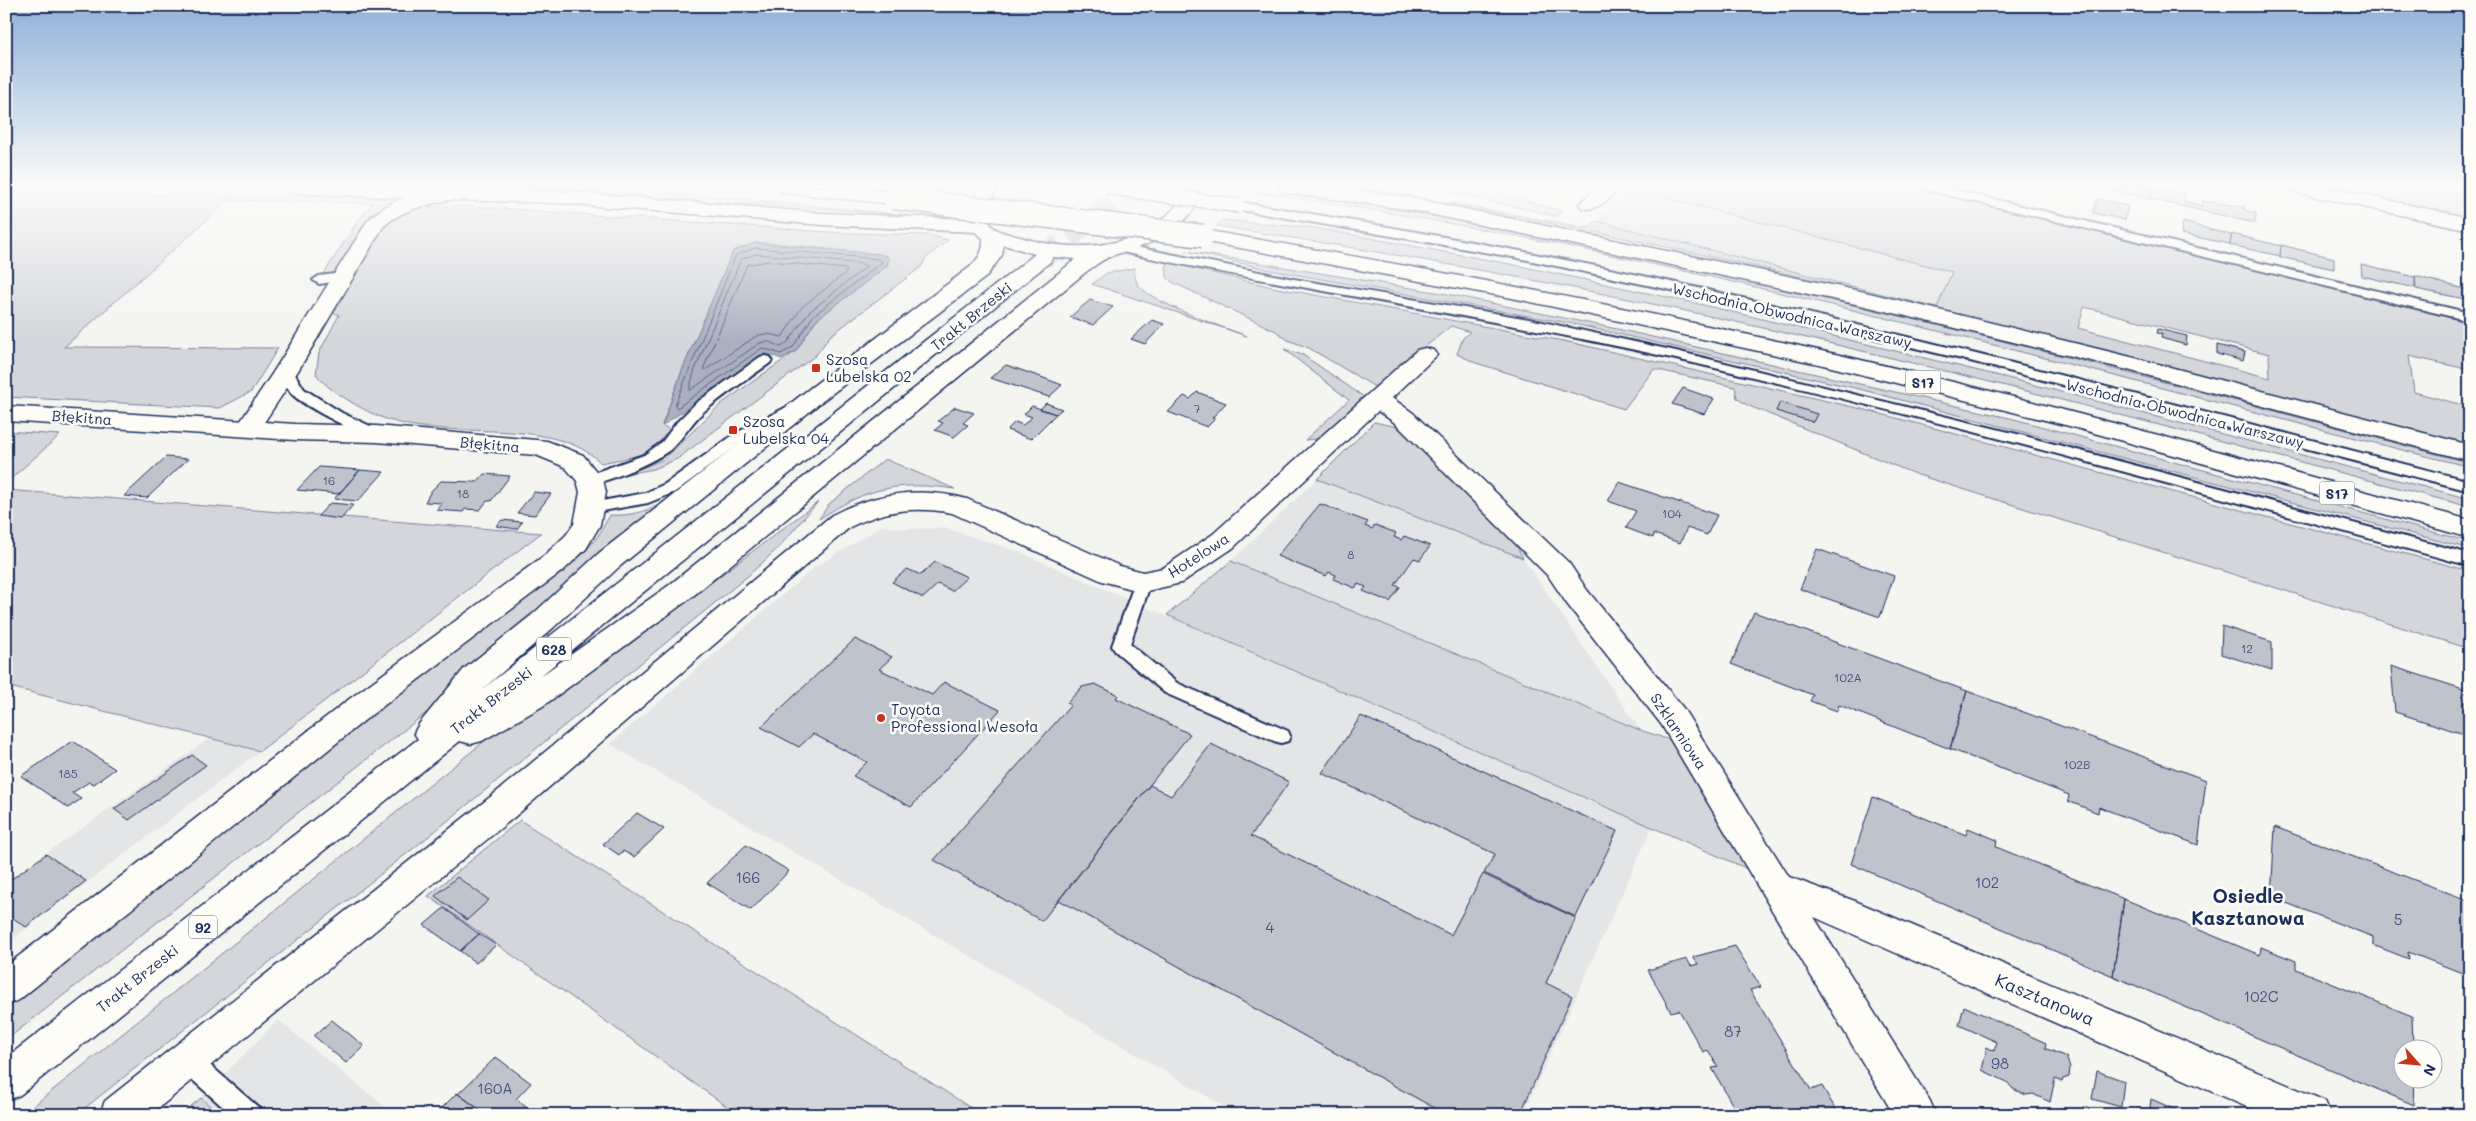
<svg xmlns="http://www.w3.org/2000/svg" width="2476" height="1121" font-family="Mali,sans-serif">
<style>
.built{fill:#e4e5e6}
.green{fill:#d4d6db;stroke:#78829c;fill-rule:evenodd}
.water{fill:#aab0bf;stroke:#717c98}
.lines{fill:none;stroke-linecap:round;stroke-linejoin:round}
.shore{stroke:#546385;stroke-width:1}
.building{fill:#bfc3cc;stroke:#1b2f5e}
.primary-tunnel{stroke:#c9cdd4;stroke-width:22;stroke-dasharray:22 11;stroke-linecap:butt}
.service-casing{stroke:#1b2f5e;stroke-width:4}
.minor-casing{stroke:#1b2f5e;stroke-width:3}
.tertiary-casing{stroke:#1b2f5e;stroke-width:3}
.primary-casing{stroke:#1b2f5e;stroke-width:3}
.motorway-casing{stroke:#1b2f5e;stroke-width:3}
.service{fill:#fdfcf7;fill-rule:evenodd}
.minor{fill:#fdfcf7;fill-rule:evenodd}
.tertiary{fill:#fdfcf7;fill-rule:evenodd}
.primary{fill:#fdfcf7;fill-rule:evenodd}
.motorway{fill:#fdfcf7;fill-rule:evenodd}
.service-bridge-casing{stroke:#1b2f5e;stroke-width:16;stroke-linecap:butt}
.motorway-bridge-casing{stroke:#1b2f5e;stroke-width:25;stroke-linecap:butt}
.service-bridge{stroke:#fdfcf7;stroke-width:13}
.motorway-bridge{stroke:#fdfcf7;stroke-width:22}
.poi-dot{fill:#c8321e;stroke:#fdfcf7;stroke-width:2}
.labels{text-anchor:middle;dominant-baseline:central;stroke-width:5;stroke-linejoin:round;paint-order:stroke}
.number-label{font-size:12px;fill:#44547a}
.shield{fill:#fdfcf7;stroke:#5f6c8c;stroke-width:1}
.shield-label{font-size:14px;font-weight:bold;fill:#1b2f5e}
.street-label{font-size:15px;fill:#1b2f5e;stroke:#fdfcf7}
.poi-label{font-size:15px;fill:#1b2f5e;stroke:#fdfcf7;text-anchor:start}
.near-number-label{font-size:15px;fill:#44547a}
.near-street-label{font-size:18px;fill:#1b2f5e;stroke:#fdfcf7}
.near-neighbourhood-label{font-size:19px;font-weight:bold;fill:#1b2f5e;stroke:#fdfcf7}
</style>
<rect width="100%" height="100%" fill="#f4f4f1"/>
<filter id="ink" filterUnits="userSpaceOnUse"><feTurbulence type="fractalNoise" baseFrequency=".02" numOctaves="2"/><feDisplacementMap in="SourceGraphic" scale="10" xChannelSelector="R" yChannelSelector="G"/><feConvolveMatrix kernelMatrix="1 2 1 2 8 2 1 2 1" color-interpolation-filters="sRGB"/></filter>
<g filter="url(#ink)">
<!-- built -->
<path class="built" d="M 1632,189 L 1952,272 L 1938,308 L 1597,221 Z
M 1317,479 L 1523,558 L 1640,730 L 1231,561 Z
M 882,526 L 908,529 L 945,528 L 1017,551 L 1652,827 L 1523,1115 L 1239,1115 L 610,744 L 814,568 Z
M 210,738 L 260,751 L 6,944 L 6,882 Z
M 278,1020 L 395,1115 L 220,1115 L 201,1098 Z"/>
<!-- green -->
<path class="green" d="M 501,187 L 614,187 L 908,215 Z
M 1348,187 L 1373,189 L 1588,228 L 1597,221 L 1937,308 L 1952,272 L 1632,189 L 1634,187 L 1937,187 L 2470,313 L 2470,370 L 2409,356 L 2414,392 L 2470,407 L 2470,446 C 2099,347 1727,249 1348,187 ZM 2084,307 L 2269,354 L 2270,378 L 2078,328 Z
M 1427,187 L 1477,187 L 1562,211 L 1557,216 Z
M 2308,187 L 2470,187 L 2470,222 Z
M 1254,192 C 1366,198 1476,226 1587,248 C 1885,306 2177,385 2470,463 L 2470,467 C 2069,367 1666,249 1254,192 Z
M 6,193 L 403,197 L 372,213 L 334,273 L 321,278 L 359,219 L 373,203 L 229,200 L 64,347 L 278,348 L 251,392 L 220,408 L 6,397 Z
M 468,206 L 842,233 L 929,235 L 948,240 L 927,257 L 921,267 L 830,336 L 816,355 L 677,459 L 654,469 L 627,474 L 664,459 L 721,404 L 796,351 L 816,320 L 887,266 L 887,256 L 771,243 L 755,243 L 683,368 L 662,425 L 672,431 C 661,455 624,458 601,463 C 555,417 457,439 396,422 C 380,418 366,411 351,402 C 337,393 326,387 316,374 L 319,353 L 339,315 L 333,312 C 343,293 377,226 392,216 C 413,203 445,207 468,206 Z
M 1222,220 L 1316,228 L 1515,265 L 1695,303 L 2004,377 L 2470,499 L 2470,507 C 2210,438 1950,368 1686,311 C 1531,278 1374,250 1216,226 Z
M 1186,251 L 1447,294 L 1617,329 L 2014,419 L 2470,542 L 2470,549 L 1859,389 L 1574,324 L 1270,270 Z
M 1166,262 L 1272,287 L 1569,342 L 1866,410 L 2470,571 L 2470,649 L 1915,474 L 1747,405 L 1737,398 L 1735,387 L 1654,369 L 1624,409 L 1476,363 L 1457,354 L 1463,338 L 1470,332 L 1451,326 L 1375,387 L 1309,348 L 1288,340 L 1276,331 L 1172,282 L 1167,277 Z
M 1135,268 C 1134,274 1135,281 1139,286 C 1155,304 1222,327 1247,336 L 1092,284 L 1107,273 Z
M 1284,349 L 1303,355 L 1364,397 L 1317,439 L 1305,440 L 1349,400 Z
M 1374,422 L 1398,427 L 1508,530 L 1523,558 L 1317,479 Z
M 6,431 L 60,435 L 6,483 Z
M 885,459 L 955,489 C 898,481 868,487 819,519 L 829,504 Z
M 714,465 L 448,696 L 6,1040 L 6,1004 L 332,743 L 469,638 L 560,574 L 584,553 L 598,536 L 610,515 C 654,518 681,490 714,465 Z
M 6,490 L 541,533 L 260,751 L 6,686 Z
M 818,502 L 778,548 L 749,575 L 429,836 L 76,1115 L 22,1115 L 539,697 L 567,683 L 630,644 Z
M 1231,561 L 1640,730 L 1670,740 L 1750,870 L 1167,615 Z
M 520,820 L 982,1115 L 739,1115 L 428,896 Z
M 201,1098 L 220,1115 L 180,1115 Z"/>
<!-- water -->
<path class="water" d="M 755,243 L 880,254 L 887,256 L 889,260 L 887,266 L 816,320 L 796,351 L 782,359 L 765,353 L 662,426 L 683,368 L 733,251 Z"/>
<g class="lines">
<!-- shore -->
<path class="shore" d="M 756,248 L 878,259 L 882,262 L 813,316 L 793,347 L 781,354 L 762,348 L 677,408 L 675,405 L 736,255 Z
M 757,254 L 864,264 L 866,267 L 809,312 L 788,342 L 781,347 L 767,341 L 760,343 L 689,391 L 694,372 L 741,259 Z
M 770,261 L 845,269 L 847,272 L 802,307 L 782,337 L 768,334 L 758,335 L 705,370 L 704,367 L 747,265 Z"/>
</g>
<!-- building -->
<path class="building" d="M 2098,187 L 2152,187 L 2150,199 Z
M 2152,187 L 2185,194 L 2184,202 L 2202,206 L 2203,201 L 2245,207 L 2244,210 L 2256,213 L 2255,223 L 2150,199 Z
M 2097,199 L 2128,206 L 2125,220 L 2093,213 Z
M 2183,222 L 2231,235 L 2230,244 L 2181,234 Z
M 2232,234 L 2281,246 L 2280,256 L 2230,245 Z
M 2281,245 L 2334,258 L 2334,269 L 2280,257 Z
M 2361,264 L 2415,277 L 2415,288 L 2362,276 Z
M 2415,276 L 2469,290 L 2470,300 L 2416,289 Z
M 1090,300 L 1113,307 L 1093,325 L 1070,317 Z
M 1152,320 L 1164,324 L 1145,344 L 1131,339 Z
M 2158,329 L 2187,336 L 2186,345 L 2161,338 L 2162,334 L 2157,333 Z
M 2217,345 L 2245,352 L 2243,361 L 2217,354 Z
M 1006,365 L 1041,377 L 1062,385 L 1049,397 L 990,378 Z
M 1683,388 L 1714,399 L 1704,414 L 1672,404 Z
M 1197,392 L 1226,403 L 1212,418 L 1215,419 L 1207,427 L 1168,412 L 1184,396 L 1190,399 Z
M 1780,402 L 1817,414 L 1813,422 L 1776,411 Z
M 1046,403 L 1062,409 L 1056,414 L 1040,409 Z
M 1032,406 L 1056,414 L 1031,439 L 1007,430 L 1015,422 L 1023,425 L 1032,417 L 1024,414 Z
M 955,407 L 974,413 L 963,423 L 968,425 L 954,437 L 935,430 L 943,423 L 938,421 Z
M 166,457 L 188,459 L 147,498 L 124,496 Z
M 319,467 L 360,470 L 339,494 L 297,490 Z
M 360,470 L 384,472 L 358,501 L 334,499 Z
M 484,474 L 510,476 L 491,501 L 487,501 L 480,510 L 465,509 L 463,512 L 436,510 L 442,503 L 425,502 L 431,491 L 441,481 L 477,482 Z
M 1619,482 L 1717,515 L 1707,535 L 1687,528 L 1680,543 L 1654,534 L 1653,538 L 1626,528 L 1636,511 L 1608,501 Z
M 534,492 L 551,494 L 535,515 L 517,513 Z
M 330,503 L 353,505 L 341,519 L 318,516 Z
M 1320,504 L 1368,522 L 1365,526 L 1372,529 L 1375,525 L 1396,533 L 1394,537 L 1401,540 L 1404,536 L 1430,546 L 1420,560 L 1414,558 L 1395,585 L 1400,587 L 1390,602 L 1363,591 L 1366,587 L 1358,584 L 1355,588 L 1333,579 L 1336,575 L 1329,572 L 1326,576 L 1277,556 Z
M 502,520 L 522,522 L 517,529 L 496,526 Z
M 1817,549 L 1894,576 L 1880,617 L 1800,589 Z
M 935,562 L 967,577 L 952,591 L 938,584 L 923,598 L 892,582 L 907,569 L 921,575 Z
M 1754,612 L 1967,691 L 1950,749 L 1839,705 L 1837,711 L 1810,701 L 1813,695 L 1731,664 Z
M 2222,626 L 2272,642 L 2272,670 L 2221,654 Z
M 855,639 L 892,657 L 879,669 L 932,695 L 944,682 L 1000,710 L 911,807 L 853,776 L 867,762 L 813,734 L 799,747 L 761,727 Z
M 2391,666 L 2463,689 L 2467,735 L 2395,712 Z
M 1095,684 L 1118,695 L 1116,698 L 1190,734 L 1042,921 L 934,860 L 1071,705 L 1067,703 L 1082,687 Z
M 1967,691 L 2206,780 L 2198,845 L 2099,807 L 2098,813 L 2068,801 L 2069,795 L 1950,749 Z
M 2463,692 L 2470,694 L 2470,740 L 2467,739 Z
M 1361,716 L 1617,831 L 1576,917 L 1484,873 L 1495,854 L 1322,773 Z
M 73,741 L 115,769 L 94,784 L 89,782 L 72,793 L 81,799 L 68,808 L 21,776 Z
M 1211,744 L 1289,782 L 1251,836 L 1451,935 L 1483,874 L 1576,918 L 1546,983 L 1572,996 L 1520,1115 L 1447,1115 L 1059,900 L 1150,785 L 1171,796 Z
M 192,755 L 206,765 L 129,820 L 114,809 Z
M 1873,797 L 1966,835 L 1968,828 L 1997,840 L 1996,847 L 2124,899 L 2113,976 L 1851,864 Z
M 637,813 L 664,829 L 634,857 L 623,851 L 619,855 L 603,844 Z
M 2275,827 L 2470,901 L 2470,976 L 2408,952 L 2409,959 L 2373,945 L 2373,937 L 2271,897 Z
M 746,845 L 789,871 L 751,910 L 707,883 Z
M 46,854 L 86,881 L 26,927 L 6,913 L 6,883 Z
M 457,877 L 489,900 L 467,920 L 435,896 Z
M 2124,899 L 2260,955 L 2261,947 L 2296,961 L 2296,969 L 2412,1016 L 2413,1048 L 2404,1048 L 2404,1078 L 2413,1078 L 2414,1105 L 2113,976 Z
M 444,908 L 479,934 L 460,951 L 424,925 Z
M 479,934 L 496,945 L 476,963 L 460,951 Z
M 1735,946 L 1761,987 L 1750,990 L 1811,1090 L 1822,1086 L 1839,1115 L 1730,1115 L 1737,1113 L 1712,1068 L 1718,1067 L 1708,1050 L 1703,1052 L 1679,1010 L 1671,1012 L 1648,970 L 1687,959 L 1691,966 L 1698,964 L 1693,957 Z
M 1964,1006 L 2046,1043 L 2045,1048 L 2066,1057 L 2070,1067 L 2069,1077 L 2063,1079 L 2062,1082 L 2055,1079 L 2050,1102 L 2033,1094 L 2026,1095 L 2013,1089 L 2007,1082 L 1982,1070 L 1987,1047 L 1994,1051 L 1997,1042 L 1959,1025 Z
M 332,1020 L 364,1046 L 346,1063 L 314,1036 Z
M 496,1057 L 531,1083 L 516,1099 L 536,1115 L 478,1115 L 476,1113 L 480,1110 L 458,1094 Z
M 2097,1071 L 2124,1081 L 2121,1107 L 2092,1099 Z
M 457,1093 L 480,1110 L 476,1113 L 478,1115 L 435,1115 Z
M 2151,1099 L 2167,1106 L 2186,1115 L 2149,1115 Z"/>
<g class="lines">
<!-- primary-tunnel -->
<path class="primary-tunnel" d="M 1043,258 L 1133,187"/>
<defs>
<path id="service" d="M 1921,187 L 1942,187 L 2470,313 L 2470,321 L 1927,190 Z
M 1239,202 C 1385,226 1531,251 1676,283 C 1942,342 2206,413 2470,481 L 2470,491 L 1970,361 L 1676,291 L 1513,257 L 1235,209 L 1235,203 Z
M 1116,243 L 1294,279 L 1529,319 L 1676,351 L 2017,434 L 2470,554 L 2470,566 C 2206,494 1943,420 1676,359 C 1489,317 1299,290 1112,250 L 1110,247 Z
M 343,273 L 347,274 L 349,277 L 347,280 L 319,284 L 313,280 L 319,276 Z
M 765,356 L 770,357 L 772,360 L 770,363 C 749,378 728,392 708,408 C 693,419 685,436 672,448 C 661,459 599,487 585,484 L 582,480 L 585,476 L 644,455 L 662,442 L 677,422 L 696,403 L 760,357 Z
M 286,367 L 291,368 L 304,389 L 342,413 L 379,430 L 381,433 L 379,436 C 366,440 303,405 293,395 C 287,389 283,378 279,371 Z
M 785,408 L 790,409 L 792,412 L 790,415 L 746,439 L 675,492 L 648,503 L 591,513 L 585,512 L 583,508 L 585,504 L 591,503 L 645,493 L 665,484 L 736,433 Z
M 1143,576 L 1149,578 L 1151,582 L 1130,644 L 1177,683 L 1288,731 L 1290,736 L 1288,741 L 1281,743 L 1274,741 L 1165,693 L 1115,651 L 1112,646 L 1135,582 L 1137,578 Z
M 187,1049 L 195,1052 L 258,1107 L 261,1115 L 232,1115 L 179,1068 L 176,1060 L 179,1052 Z"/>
<path id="minor" d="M 1597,187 L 1619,187 C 1611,199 1596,212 1582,208 L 1579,204 Z
M 2289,187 L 2327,187 L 2470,218 L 2470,230 L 2299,193 L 2292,191 Z
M 450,188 L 457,190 L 460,194 L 457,198 C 429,205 405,207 383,227 L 298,371 L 257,433 L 248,436 L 239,433 L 236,428 L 274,371 L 368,220 C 391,198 419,192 450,188 Z
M 1425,348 L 1433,350 L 1437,355 L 1392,398 L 1413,413 L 1569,563 L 1587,590 L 1683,708 L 1789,877 L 1855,901 L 2325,1101 L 2331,1115 L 2265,1115 L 1814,917 L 1930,1101 L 1936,1115 L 1894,1115 L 1661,724 L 1567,604 L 1549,577 L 1395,423 L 1378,411 L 1233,548 L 1181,583 L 1143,592 L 1102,581 L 952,513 C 915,506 884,510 850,527 L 518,814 L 150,1115 L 99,1115 L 105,1101 L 494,794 L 832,515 C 875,493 920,486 967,499 L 1120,566 L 1143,572 L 1163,568 L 1213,534 L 1417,350 Z"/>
<path id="tertiary" d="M 6,406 L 295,424 L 376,426 L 547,441 L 583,455 L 603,480 L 606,492 L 600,525 L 586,549 L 565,569 L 370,716 L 19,1000 L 6,1005 L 6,966 L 348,700 L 545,555 L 566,535 L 574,524 L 580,492 L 577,481 L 565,467 L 536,455 L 376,442 L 295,440 L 6,421 Z"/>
<path id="primary" d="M 979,187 L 999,187 C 992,197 983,211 989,222 C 994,232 1010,234 1020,237 C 1074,254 1144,250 1180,201 L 1176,187 L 1196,187 L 1200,201 C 1175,237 1153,243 1114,255 C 1104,258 1095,266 1087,271 L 688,600 L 543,706 L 482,741 L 471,744 L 460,741 L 20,1095 L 6,1101 L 6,1058 L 418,739 L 414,733 L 419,724 L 464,669 L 533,614 L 599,553 L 809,389 L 970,267 C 979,258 984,251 983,238 L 975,232 L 823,225 L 558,203 L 450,200 L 443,198 L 440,194 L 443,190 L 450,188 L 558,191 L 823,213 L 968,219 L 969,206 ZM 1004,245 L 1035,254 L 484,688 L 553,628 L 619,567 L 825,399 L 986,277 L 1002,255 ZM 1053,257 L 1076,259 L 668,586 L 539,677 L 1050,262 Z"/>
<path id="motorway" d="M 284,187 L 431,187 L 457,190 L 460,194 L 457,198 L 450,200 L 294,193 L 287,191 Z
M 778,187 L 847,187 L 894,192 L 901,194 L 904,198 L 901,202 L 894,204 L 788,193 L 781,191 Z
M 1278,187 L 1333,187 L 1406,197 L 1865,292 L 2131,357 L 2470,445 L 2470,461 L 2116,367 L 1865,306 L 1406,209 L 1288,193 L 1281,191 Z
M 1203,230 C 1444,271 1683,317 1920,374 C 2105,418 2287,471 2470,520 L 2470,538 L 2069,426 L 1819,364 L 1512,298 L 1196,240 L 1193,236 L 1196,232 Z"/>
</defs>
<!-- service casing -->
<use href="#service" class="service-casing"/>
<!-- minor casing -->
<use href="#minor" class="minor-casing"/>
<!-- tertiary casing -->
<use href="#tertiary" class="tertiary-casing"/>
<!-- primary casing -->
<use href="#primary" class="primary-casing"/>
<!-- motorway casing -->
<use href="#motorway" class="motorway-casing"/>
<!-- service -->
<use href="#service" class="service"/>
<!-- minor -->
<use href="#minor" class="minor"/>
<!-- tertiary -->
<use href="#tertiary" class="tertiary"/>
<!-- primary -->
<use href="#primary" class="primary"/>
<!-- motorway -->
<use href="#motorway" class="motorway"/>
<defs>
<path id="service-bridge" d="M 1106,187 L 1239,206"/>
<path id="motorway-bridge" d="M 894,198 L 1203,236"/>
</defs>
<!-- service-bridge casing -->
<use href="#service-bridge" class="service-bridge-casing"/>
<!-- motorway-bridge casing -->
<use href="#motorway-bridge" class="motorway-bridge-casing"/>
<!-- service-bridge -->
<use href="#service-bridge" class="service-bridge"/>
<!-- motorway-bridge -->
<use href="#motorway-bridge" class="motorway-bridge"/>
</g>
</g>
<!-- sky -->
<linearGradient id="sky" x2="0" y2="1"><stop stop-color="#8fb2d8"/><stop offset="0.54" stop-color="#fafaf9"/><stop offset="1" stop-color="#fafaf9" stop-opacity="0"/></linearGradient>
<rect width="2476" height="344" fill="url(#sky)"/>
<!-- markers -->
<g class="poi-dot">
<rect x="811" y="363" width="10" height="10" rx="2.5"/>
<rect x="728" y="425" width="10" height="10" rx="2.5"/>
<circle cx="881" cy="718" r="5"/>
</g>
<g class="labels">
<!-- number labels -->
<g class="number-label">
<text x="1197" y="408">7</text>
<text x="329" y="480">16</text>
<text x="463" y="493">18</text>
<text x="1672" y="513">104</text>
<text x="1351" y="554">8</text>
<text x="2247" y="648">12</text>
<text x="1848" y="677">102A</text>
<text x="2077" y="764">102B</text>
<text x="68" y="773">185</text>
</g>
<!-- shield labels -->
<g class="shield">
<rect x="1905.5" y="370.5" width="35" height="23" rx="4"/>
<rect x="2319.5" y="481.5" width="35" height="23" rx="4"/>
<rect x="536.5" y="637.5" width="35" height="23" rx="4"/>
<rect x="189" y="915.5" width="28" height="23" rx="4"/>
</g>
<g class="shield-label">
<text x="1923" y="382">S17</text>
<text x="2337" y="493">S17</text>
<text x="554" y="649">628</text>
<text x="203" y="927">92</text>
</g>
<!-- street labels -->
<g class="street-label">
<text transform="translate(1792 315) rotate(13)">Wschodnia Obwodnica Warszawy</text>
<text transform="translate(971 316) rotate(-39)">Trakt Brzeski</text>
<text transform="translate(2185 413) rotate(14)">Wschodnia Obwodnica Warszawy</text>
<text transform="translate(82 417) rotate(4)">Błękitna</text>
<text transform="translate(490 444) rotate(5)">Błękitna</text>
<text transform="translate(1198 555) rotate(-33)">Hotelowa</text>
<text transform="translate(491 700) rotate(-38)">Trakt Brzeski</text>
<text transform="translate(1679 731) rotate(56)">Szklarniowa</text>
<text transform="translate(137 978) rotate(-38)">Trakt Brzeski</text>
</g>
<!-- poi labels -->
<g class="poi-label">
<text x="826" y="359">Szosa<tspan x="826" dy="17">Lubelska 02</tspan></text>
<text x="743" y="421">Szosa<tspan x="743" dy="17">Lubelska 04</tspan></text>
<text x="891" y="709">Toyota<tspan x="891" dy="17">Professional Wesoła</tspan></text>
</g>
<!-- near-number labels -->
<g class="near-number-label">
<text x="748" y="877">166</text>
<text x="1987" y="882">102</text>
<text x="2398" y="919">5</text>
<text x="1270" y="927">4</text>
<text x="2261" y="996">102C</text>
<text x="1733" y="1031">87</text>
<text x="2000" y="1063">98</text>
<text x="495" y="1088">160A</text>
</g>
<!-- near-street labels -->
<g class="near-street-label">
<text transform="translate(2045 999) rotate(23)">Kasztanowa</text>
</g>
<!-- near-neighbourhood labels -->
<g class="near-neighbourhood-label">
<text x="2248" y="895">Osiedle<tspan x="2248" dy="22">Kasztanowa</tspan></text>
</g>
</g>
<!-- margin -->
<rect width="2476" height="1121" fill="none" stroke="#fdfcf7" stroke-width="25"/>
<rect x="12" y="12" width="2451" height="1096" fill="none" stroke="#1b2f5e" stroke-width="2" filter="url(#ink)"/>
<!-- north arrow -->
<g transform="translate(2418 1064) rotate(117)"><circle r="24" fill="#fdfcf7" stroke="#a3aaba"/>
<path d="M0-4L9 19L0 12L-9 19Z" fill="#c8321e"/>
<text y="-8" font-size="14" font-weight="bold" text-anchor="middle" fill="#1b2f5e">N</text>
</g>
</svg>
